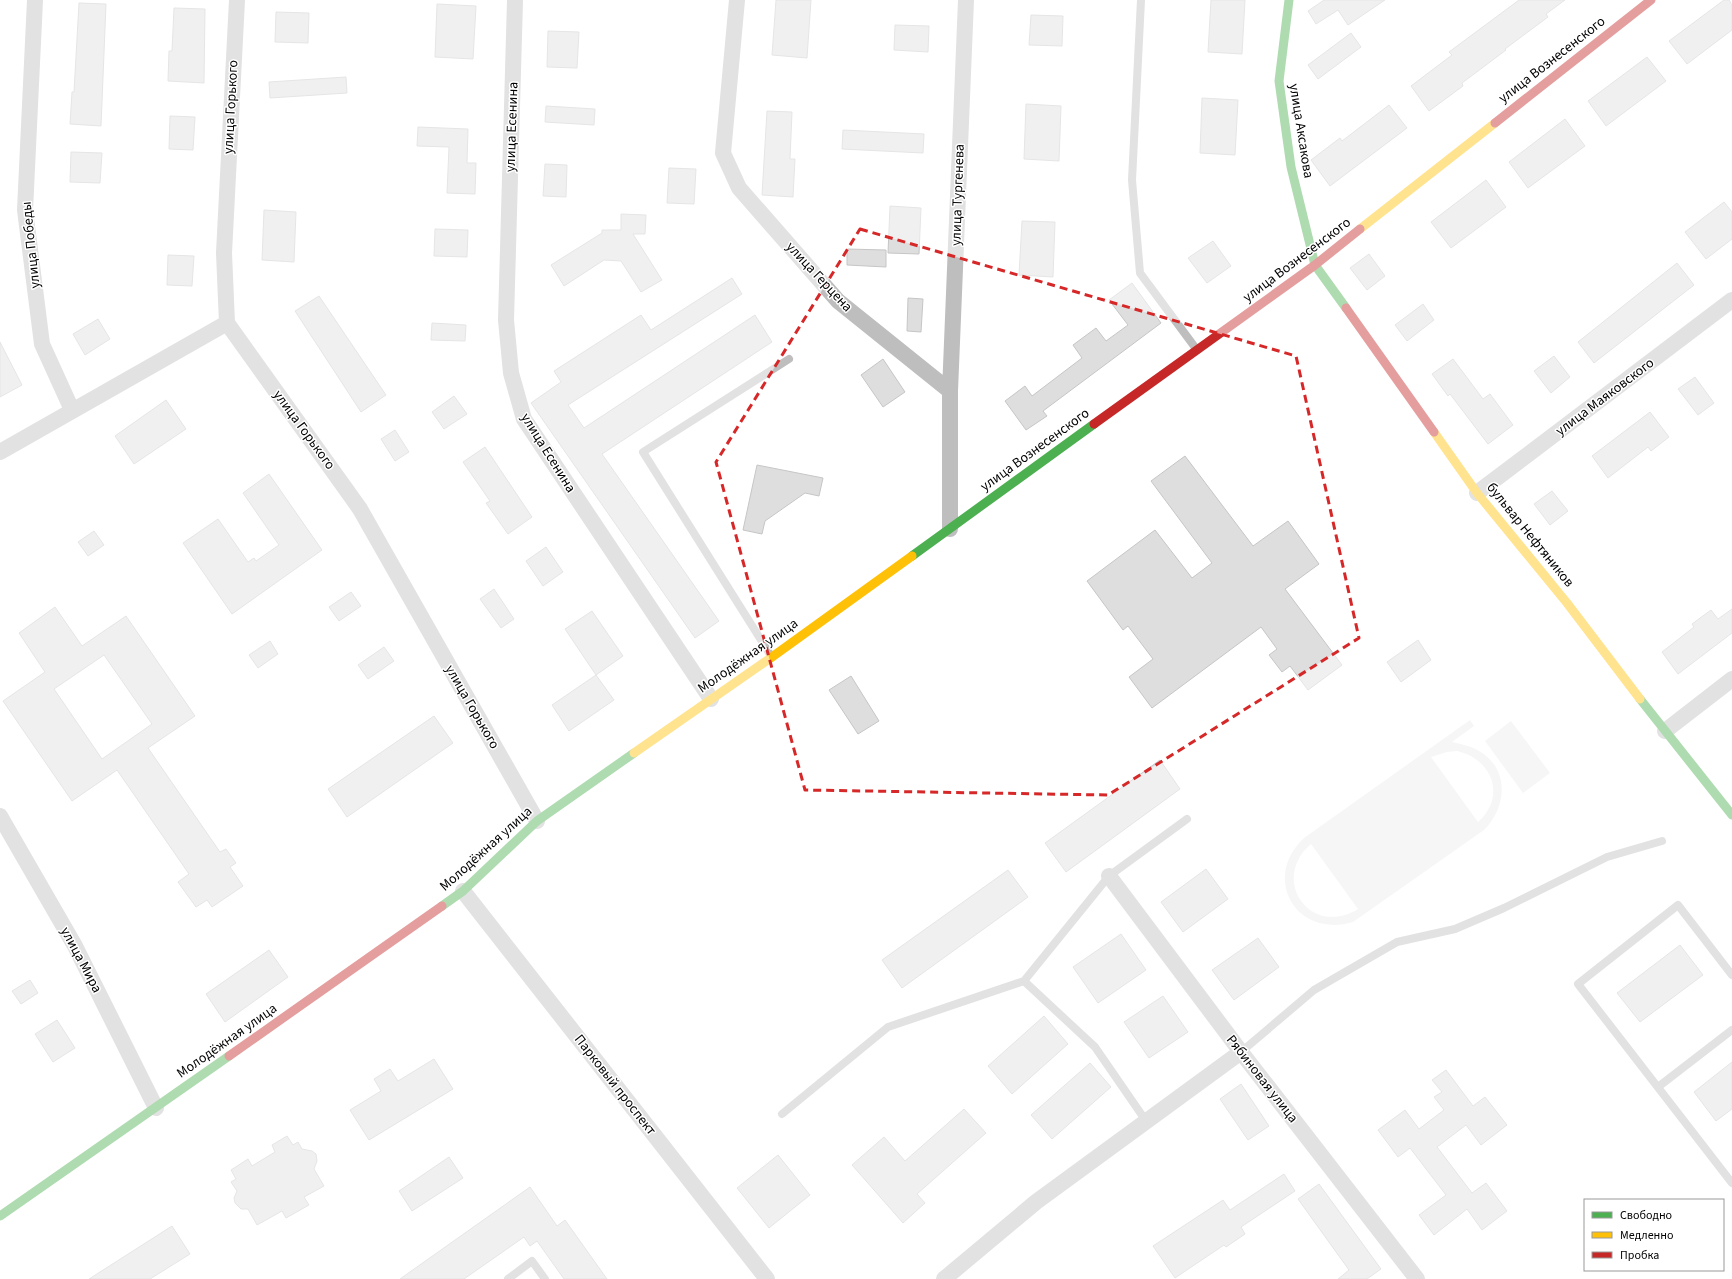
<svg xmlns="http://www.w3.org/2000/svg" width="1732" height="1279" font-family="'Source Sans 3',sans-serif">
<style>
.green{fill:#ebebeb;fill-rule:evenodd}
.building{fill:#dedede;stroke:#c6c6c6;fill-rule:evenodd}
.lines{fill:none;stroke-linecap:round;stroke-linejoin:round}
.lane{stroke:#bebebe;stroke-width:8}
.street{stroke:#bebebe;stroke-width:16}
.fast{stroke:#4caf50;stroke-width:9}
.slow{stroke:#ffc107;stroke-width:9}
.jam{stroke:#c62828;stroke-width:9}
.marked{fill:none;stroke:#d62828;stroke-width:3;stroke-dasharray:8 5;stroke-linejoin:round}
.labels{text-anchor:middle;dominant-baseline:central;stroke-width:3;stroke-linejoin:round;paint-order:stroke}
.street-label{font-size:14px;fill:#000;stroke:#fff}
</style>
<rect width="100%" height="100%" fill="#fff"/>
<!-- green -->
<path class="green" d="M 1470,720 L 1474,726 L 1452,742 C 1461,744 1471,746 1479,751 C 1510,769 1507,807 1484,830 L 1353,922 C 1296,939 1261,878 1304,838 ZM 1457,751 C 1492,759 1507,796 1478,822 L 1431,757 L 1447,752 ZM 1311,844 L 1358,909 C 1311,938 1269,880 1311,844 Z
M 1511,721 L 1550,773 L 1523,793 L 1485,741 Z"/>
<!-- building -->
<path class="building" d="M 776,0 L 811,0 L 807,58 L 772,55 Z
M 1211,0 L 1245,0 L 1242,54 L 1208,52 Z
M 1324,0 L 1385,0 L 1348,25 L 1338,10 L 1316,24 L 1308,11 Z
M 1519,0 L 1565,0 L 1546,14 L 1548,17 L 1505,49 L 1506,50 L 1462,83 L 1463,86 L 1429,111 L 1411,86 L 1452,55 L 1449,52 Z
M 1724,0 L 1729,0 L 1732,5 L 1732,30 L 1687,64 L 1669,41 Z
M 79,3 L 106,4 L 101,126 L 70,124 L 72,92 L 74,92 Z
M 437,4 L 476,6 L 473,59 L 435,57 Z
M 174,8 L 205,9 L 204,83 L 168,81 L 169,51 L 172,51 Z
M 276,12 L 309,13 L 308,43 L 275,42 Z
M 1031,15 L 1063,16 L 1062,46 L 1029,45 Z
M 895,25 L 929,26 L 928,52 L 894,50 Z
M 548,31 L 579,32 L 577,68 L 547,67 Z
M 1351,33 L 1361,47 L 1318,79 L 1308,65 Z
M 1647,57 L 1666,81 L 1606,126 L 1588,101 Z
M 346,77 L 347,93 L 270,98 L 269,82 Z
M 1202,98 L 1238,100 L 1235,155 L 1200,153 Z
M 1026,104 L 1061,106 L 1059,161 L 1024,159 Z
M 1389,105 L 1407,128 L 1330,186 L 1311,160 L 1340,138 L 1342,141 Z
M 546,106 L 595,109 L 594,125 L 545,122 Z
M 767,111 L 792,112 L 790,159 L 795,159 L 793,197 L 762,195 Z
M 170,116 L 195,117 L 193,150 L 169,149 Z
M 1565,119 L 1585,146 L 1528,188 L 1509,162 Z
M 418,127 L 468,129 L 467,163 L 476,163 L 475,194 L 447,193 L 449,147 L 417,146 Z
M 843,130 L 924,134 L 923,153 L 842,149 Z
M 71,152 L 102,153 L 100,183 L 70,182 Z
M 545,164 L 567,165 L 566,197 L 543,196 Z
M 669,168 L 696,169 L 694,204 L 667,203 Z
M 1486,180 L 1506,207 L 1451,248 L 1431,222 Z
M 1724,202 L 1732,212 L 1732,239 L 1706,259 L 1685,232 Z
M 890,206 L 921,208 L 919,254 L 888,253 Z
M 264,210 L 296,212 L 294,262 L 262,260 Z
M 621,214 L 646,215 L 645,234 L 633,234 L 662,280 L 641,292 L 621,261 L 604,260 L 564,286 L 551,265 L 602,233 L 602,230 L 621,230 Z
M 1022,221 L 1055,222 L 1053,277 L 1019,275 Z
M 435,229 L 468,230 L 467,257 L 434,256 Z
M 1213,241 L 1231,266 L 1207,283 L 1188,258 Z
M 847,249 L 886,250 L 886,267 L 847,265 Z
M 1369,254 L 1385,276 L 1367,290 L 1350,268 Z
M 168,255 L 194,256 L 192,286 L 167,285 Z
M 1677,263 L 1694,285 L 1594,363 L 1578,342 Z
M 732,278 L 742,294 L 568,405 L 584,428 L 755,315 L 772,342 L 602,454 L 719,621 L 695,638 L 531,403 L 561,382 L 554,371 L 641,315 L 651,330 Z
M 1132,283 L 1161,323 L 1043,411 L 1047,416 L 1026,430 L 1005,401 L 1025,386 L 1032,396 L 1082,358 L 1073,345 L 1096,328 L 1106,341 L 1128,325 L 1109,300 Z
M 319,296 L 386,395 L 361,412 L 295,311 Z
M 908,298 L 923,299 L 921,332 L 907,331 Z
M 1423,304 L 1434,320 L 1407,341 L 1395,325 Z
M 98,319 L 110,339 L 85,355 L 73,334 Z
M 432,323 L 466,325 L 465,341 L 431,340 Z
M 0,342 L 22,385 L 0,397 Z
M 1554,356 L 1570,377 L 1551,393 L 1534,371 Z
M 883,359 L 905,392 L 883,407 L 861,375 Z
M 1453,359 L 1483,399 L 1490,394 L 1513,425 L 1488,444 L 1450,394 L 1448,396 L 1432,374 Z
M 1695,377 L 1714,403 L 1698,415 L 1678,389 Z
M 454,396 L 467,414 L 444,429 L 432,412 Z
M 166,400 L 186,429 L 134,464 L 115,436 Z
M 1650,412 L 1669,437 L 1651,451 L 1648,447 L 1608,478 L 1592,456 Z
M 395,430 L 409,452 L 395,461 L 381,439 Z
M 485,447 L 532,517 L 508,534 L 486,503 L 490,501 L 463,462 Z
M 1185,456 L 1253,546 L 1288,521 L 1319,564 L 1285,589 L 1342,665 L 1308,690 L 1290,666 L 1282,672 L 1269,655 L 1277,649 L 1261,627 L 1152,708 L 1129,677 L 1153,659 L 1128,626 L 1123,630 L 1087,581 L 1155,530 L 1192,578 L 1212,563 L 1151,481 Z
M 757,465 L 823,478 L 819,496 L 805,493 L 765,521 L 762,534 L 743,530 Z
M 269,474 L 322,550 L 232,614 L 183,543 L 218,519 L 248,562 L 254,558 L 256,561 L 279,545 L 243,493 Z
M 1552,491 L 1568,511 L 1550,525 L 1534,504 Z
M 94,531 L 104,545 L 88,556 L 78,542 Z
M 546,547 L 563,572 L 543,586 L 526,561 Z
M 494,589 L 514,619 L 501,628 L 480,599 Z
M 351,592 L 361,606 L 339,621 L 329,607 Z
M 55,607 L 82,646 L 126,616 L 195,716 L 148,748 L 220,852 L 226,849 L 236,863 L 230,867 L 243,886 L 212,907 L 207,900 L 196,907 L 188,896 L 178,882 L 189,874 L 117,770 L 72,801 L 3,701 L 45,672 L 19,633 ZM 104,655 L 152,724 L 102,759 L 54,689 Z
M 1732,609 L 1732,633 L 1678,674 L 1662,652 L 1694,627 L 1692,624 L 1711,610 L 1718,619 Z
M 592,611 L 623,656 L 596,675 L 565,629 Z
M 1418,640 L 1431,660 L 1401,682 L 1387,662 Z
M 270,641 L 278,654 L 258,668 L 249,655 Z
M 384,647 L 394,661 L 368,679 L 358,665 Z
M 596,675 L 614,700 L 569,731 L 552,705 Z
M 851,676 L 879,721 L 858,734 L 829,690 Z
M 434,716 L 453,743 L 347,817 L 328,789 Z
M 1160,760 L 1180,789 L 1066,872 L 1045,843 Z
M 1206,869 L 1228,899 L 1183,932 L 1161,902 Z
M 1008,870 L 1028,897 L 902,988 L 882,960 Z
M 1121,934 L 1146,970 L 1098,1003 L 1073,967 Z
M 1258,938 L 1279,967 L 1234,1000 L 1212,970 Z
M 1680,945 L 1703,975 L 1640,1022 L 1617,993 Z
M 269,950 L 288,977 L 225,1022 L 206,994 Z
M 30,980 L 38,993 L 21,1004 L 12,991 Z
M 1163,996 L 1188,1032 L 1149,1058 L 1124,1022 Z
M 1044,1016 L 1068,1044 L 1012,1094 L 988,1066 Z
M 57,1020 L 75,1048 L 53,1062 L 35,1034 Z
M 434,1059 L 453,1089 L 369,1140 L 350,1110 L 381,1091 L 374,1079 L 390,1069 L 398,1081 Z
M 1732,1062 L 1732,1109 L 1716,1121 L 1694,1092 Z
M 1090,1063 L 1111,1087 L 1052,1139 L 1031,1115 Z
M 1446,1070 L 1473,1106 L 1485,1097 L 1507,1125 L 1481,1145 L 1466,1125 L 1437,1147 L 1472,1193 L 1486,1183 L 1507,1211 L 1482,1230 L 1467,1209 L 1434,1235 L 1419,1215 L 1446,1195 L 1410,1148 L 1398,1157 L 1378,1130 L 1405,1110 L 1419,1129 L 1444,1110 L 1434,1097 L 1442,1092 L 1432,1080 Z
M 1241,1084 L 1269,1126 L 1248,1140 L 1220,1099 Z
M 964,1109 L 986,1133 L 917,1194 L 925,1203 L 903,1223 L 852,1165 L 884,1137 L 905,1161 Z
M 287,1136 L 293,1145 L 298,1142 L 302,1149 L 312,1151 L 316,1154 L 317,1161 L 314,1169 L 324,1186 L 304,1197 L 309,1205 L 286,1218 L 282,1211 L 257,1225 L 248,1209 L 241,1209 L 235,1203 L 234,1198 L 237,1191 L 231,1182 L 236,1179 L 231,1170 L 248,1159 L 252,1166 L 275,1152 L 272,1145 Z
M 778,1155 L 810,1195 L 769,1228 L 737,1188 Z
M 449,1157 L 463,1178 L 412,1211 L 399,1191 Z
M 1284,1174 L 1295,1191 L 1241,1227 L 1245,1234 L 1226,1247 L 1224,1245 L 1175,1278 L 1153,1246 L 1223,1200 L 1230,1210 Z
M 1319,1184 L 1381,1269 L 1367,1279 L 1338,1279 L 1349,1270 L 1298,1199 Z
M 530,1187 L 557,1226 L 565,1220 L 607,1279 L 564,1279 L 537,1241 L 530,1246 L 524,1237 L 464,1279 L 400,1279 Z
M 172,1226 L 190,1254 L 150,1279 L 89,1279 Z"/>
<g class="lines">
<!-- lane -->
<path class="lane" d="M 1141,0 L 1132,180 L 1140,273 L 1197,350
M 771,656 L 643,452 L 789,359
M 1732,975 L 1678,905 L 1578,984 L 1732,1183
M 1024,981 L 1095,1047 L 1146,1121
M 1241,1052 L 1314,990 L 1397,942 L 1455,929 L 1504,908 L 1607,857 L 1662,841
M 1658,1087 L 1732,1030
M 782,1114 L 888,1027 L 1024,981 L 1109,876 L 1187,819
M 508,1279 L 532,1261 L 545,1279"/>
<!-- street -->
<path class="street" d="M 35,0 L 25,210 L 42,344 L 72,410
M 237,0 L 224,253 L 227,323 L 360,509 L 537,821
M 515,0 L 506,320 L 511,373 L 524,419 L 711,699
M 737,0 L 723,153 L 739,188 L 838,301 L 950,391 L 950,529
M 950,391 L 966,0
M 0,452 L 227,323
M 1477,493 L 1732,300
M 1665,731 L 1732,679
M 0,816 L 75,946 L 156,1108
M 1109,876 L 1241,1052 L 1417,1279
M 463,891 L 767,1279
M 944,1279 L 1036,1202 L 1241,1052"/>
<!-- fast -->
<path class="fast" d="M 1289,0 L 1279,81 L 1291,167 L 1315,265 L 1346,308
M 912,556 L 1094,424
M 1640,699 L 1732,815
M 442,906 L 463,891 L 537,821 L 634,753
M 0,1216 L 229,1056"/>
<!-- slow -->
<path class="slow" d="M 1360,229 L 1495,123
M 1434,432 L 1477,493 L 1567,603 L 1640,699
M 634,753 L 772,657 L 912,556"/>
<!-- jam -->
<path class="jam" d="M 1495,123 L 1651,0
M 1346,308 L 1434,432
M 1094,424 L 1315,265 L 1360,229
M 229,1056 L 442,906"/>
</g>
<!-- marked area -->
<path d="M0 0H1732V1279H0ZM 860,229 L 1296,356 L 1359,638 L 1108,795 L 805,790 L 716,462 Z" fill="#fff" fill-opacity=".55" fill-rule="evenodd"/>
<path class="marked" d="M 860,229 L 1296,356 L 1359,638 L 1108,795 L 805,790 L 716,462 Z"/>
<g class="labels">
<!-- street labels -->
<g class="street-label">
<text transform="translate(1552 60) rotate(-38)">улица Вознесенского</text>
<text transform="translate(231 107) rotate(-87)">улица Горького</text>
<text transform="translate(512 127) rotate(-88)">улица Есенина</text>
<text transform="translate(1301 131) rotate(81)">улица Аксакова</text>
<text transform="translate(958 195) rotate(-88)">улица Тургенева</text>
<text transform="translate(31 245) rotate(-96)">улица Победы</text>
<text transform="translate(1297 260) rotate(-37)">улица Вознесенского</text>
<text transform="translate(819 277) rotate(47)">улица Герцена</text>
<text transform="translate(1605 397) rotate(-37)">улица Маяковского</text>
<text transform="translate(304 430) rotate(54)">улица Горького</text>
<text transform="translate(1035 450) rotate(-36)">улица Вознесенского</text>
<text transform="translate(548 453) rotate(58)">улица Есенина</text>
<text transform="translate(1530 535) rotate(51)">бульвар Нефтяников</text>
<text transform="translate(748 656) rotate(-35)">Молодёжная улица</text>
<text transform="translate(472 707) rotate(60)">улица Горького</text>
<text transform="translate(486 849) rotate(-42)">Молодёжная улица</text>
<text transform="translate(81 960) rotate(62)">улица Мира</text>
<text transform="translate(227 1041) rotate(-35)">Молодёжная улица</text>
<text transform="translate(1262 1079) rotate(52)">Рябиновая улица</text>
<text transform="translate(615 1085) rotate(52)">Парковый проспект</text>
</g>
</g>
<!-- legend -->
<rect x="1584" y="1199" width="140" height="72" fill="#ffffff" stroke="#999999"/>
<rect x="1592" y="1212" width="20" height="6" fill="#4caf50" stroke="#999999"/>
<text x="1620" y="1219" font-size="12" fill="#000000">Свободно</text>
<rect x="1592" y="1232" width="20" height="6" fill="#ffc107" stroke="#999999"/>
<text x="1620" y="1239" font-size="12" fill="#000000">Медленно</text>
<rect x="1592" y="1252" width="20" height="6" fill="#c62828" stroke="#999999"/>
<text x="1620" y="1259" font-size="12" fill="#000000">Пробка</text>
</svg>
